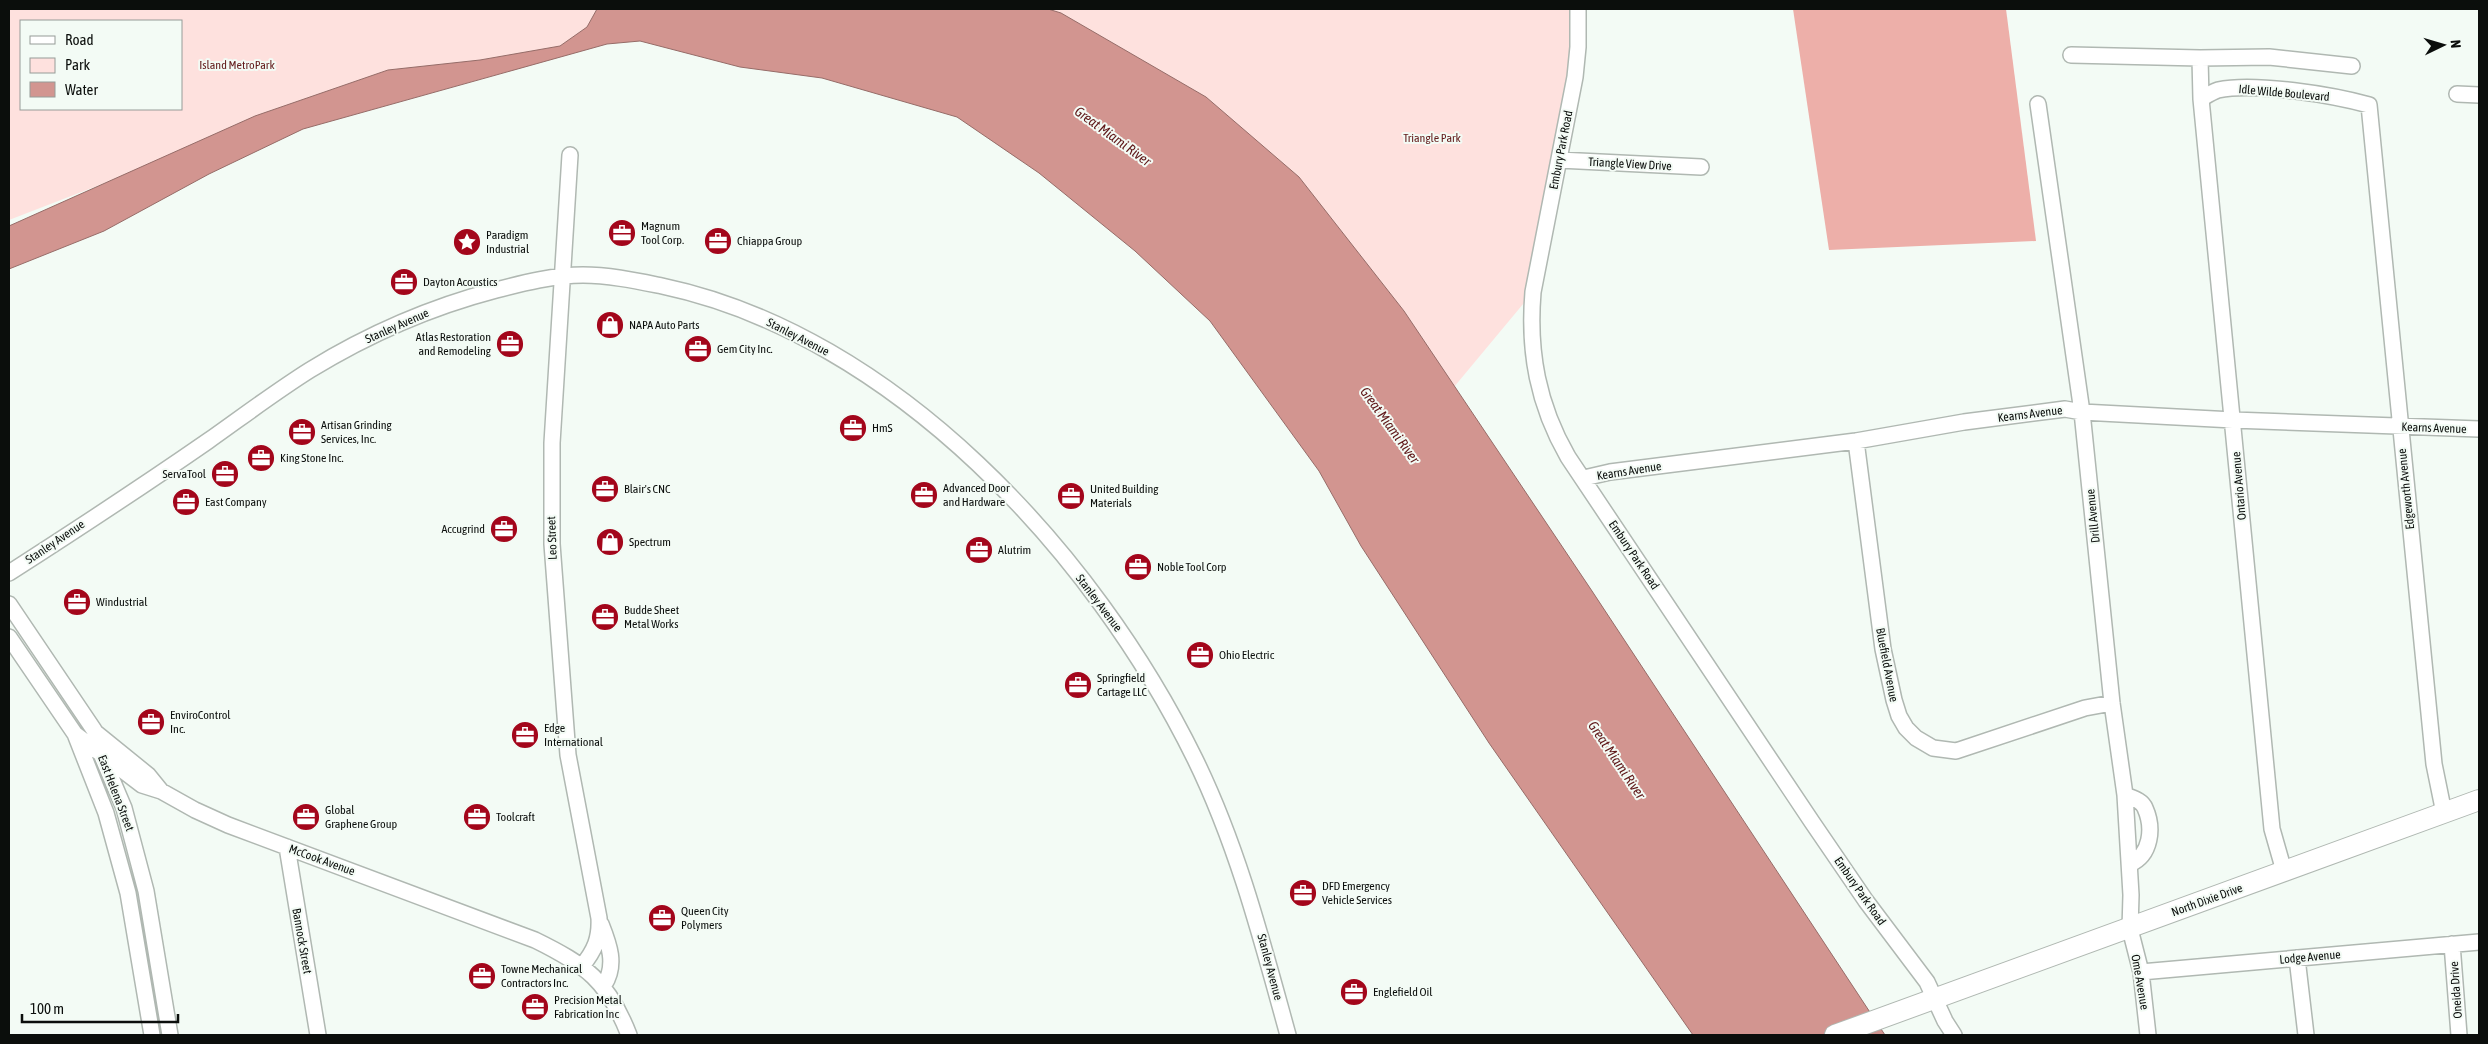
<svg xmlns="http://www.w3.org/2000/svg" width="2488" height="1044" font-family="'Asap Condensed',sans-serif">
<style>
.green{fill:#fee1de;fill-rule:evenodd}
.forest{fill:#edafa9}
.water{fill:#d29590;stroke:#966c68}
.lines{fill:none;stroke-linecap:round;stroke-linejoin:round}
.minor-casing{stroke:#b0b8b2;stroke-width:18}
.major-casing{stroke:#b0b8b2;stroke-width:22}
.minor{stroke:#fff;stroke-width:15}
.major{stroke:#fff;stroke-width:20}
.labels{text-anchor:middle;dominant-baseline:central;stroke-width:4;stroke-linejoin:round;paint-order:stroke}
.park-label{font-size:12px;fill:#621a1a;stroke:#f3fbf5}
.street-label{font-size:12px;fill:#0b0e0c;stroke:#f3fbf5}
.poi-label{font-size:12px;fill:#0b0e0c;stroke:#f3fbf5;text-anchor:start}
.water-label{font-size:14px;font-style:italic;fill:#5e1617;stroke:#f3fbf5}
</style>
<rect width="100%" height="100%" fill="#f3fbf5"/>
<!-- green -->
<path class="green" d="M 9,9 L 597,9 L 587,27 L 560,46 L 480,60 L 388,70 L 255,116 L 128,174 L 9,220 ZM 21,21 L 181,21 L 181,109 L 21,109 Z
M 1048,9 L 1578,9 L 1533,292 L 1454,387 L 1404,311 L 1299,177 L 1206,97 L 1061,13 Z"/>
<!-- forest -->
<path class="forest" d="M 1793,9 L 2006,9 L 2036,241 L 1829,250 Z"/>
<!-- water -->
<path class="water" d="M 597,9 L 1048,9 L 1061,13 L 1206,97 L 1299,177 L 1404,311 L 1592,591 L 1885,1035 L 1693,1035 L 1489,743 L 1361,546 L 1319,471 L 1210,321 L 1135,251 L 1039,173 L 957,117 L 822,78 L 740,67 L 640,41 L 607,44 L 303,129 L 209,174 L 104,231 L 9,269 L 9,226 L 255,116 L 388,70 L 480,60 L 560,46 L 587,27 Z"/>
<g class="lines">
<defs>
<path id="minor" d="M 1578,9 L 1578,47 L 1575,77 L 1533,292 C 1528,352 1538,405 1568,457 L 1812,822 L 1866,901 L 1927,982 L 1945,1021 L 1954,1035
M 2071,55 L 2200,58
M 2457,94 L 2479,95
M 2201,99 C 2206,96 2212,92 2218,90 C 2255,82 2333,95 2369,105 L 2434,764 L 2444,813
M 2038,104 L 2082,412 L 2112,703 L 2125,795 L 2131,895 L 2130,929 L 2141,972 L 2148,1035
M 570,155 L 552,443 L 552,544 L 568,755 L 599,918 C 600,938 595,950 582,966
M 1559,160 L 1701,167
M 1856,441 L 1883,649 L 1894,700 L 1899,716 L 1906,728 L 1916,738 L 1933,748 L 1956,751 L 2085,708 L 2112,703
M 1584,478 L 1610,472 L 1856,441 L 1964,422 L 2065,409 L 2082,412 L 2233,420 L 2479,429
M 9,573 C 76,530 143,486 208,441 C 242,417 275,392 310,370 C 367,335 431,307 496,290 C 523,283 555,275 583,275 C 609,275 637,281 662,286 C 894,335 1094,553 1195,759 C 1238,847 1262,941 1288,1035
M 9,604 L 94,730 L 102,756 L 124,808 L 146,891 L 170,1035
M 9,637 L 75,734 L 106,813 L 128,893 L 152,1035
M 95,732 L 148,775 L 161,791
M 75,734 L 142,785 L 161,791 L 195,810 L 228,825 L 535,940 C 586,965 608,981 629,1035
M 2125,795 C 2132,798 2142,800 2145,808 C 2154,828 2151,855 2130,864
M 287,847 L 318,1035
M 2284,871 L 2272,829 L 2201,99 L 2200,58 L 2269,57 L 2352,66
M 601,924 C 609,944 617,965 604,985
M 2452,944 L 2459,1035
M 2297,958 L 2306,1035
M 2141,972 L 2479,942"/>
<path id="major" d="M 1835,1035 L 2479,800"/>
</defs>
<!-- minor casing -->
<use href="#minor" class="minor-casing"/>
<!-- major casing -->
<use href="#major" class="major-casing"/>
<!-- minor -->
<use href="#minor" class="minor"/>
<!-- major -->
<use href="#major" class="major"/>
</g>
<!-- icons -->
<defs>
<symbol id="office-disc" viewBox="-11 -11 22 22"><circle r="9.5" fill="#a3061b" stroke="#f3fbf5"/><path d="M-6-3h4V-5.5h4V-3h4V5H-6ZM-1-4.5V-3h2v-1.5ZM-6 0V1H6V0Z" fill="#fff"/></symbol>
<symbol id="sight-disc" viewBox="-11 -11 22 22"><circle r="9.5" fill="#a3061b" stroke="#f3fbf5"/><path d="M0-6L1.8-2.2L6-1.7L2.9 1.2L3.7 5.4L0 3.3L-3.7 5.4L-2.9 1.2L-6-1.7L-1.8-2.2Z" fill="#fff"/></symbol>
<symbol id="shop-disc" viewBox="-11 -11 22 22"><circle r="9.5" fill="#a3061b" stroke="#f3fbf5"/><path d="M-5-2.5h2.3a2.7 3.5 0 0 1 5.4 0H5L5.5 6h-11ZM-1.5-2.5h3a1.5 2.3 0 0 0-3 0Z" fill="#fff"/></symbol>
</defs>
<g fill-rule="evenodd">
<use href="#office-disc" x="606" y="217" width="32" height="32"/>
<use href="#office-disc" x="702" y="225" width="32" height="32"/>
<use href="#sight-disc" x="451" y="226" width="32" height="32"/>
<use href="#office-disc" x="388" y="266" width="32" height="32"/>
<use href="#shop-disc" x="594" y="309" width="32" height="32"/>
<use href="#office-disc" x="494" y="328" width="32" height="32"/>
<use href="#office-disc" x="682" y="333" width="32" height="32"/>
<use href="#office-disc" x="837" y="412" width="32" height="32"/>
<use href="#office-disc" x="286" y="416" width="32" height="32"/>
<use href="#office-disc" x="245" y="442" width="32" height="32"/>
<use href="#office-disc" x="209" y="458" width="32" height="32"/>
<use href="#office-disc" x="589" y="473" width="32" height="32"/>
<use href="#office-disc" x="908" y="479" width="32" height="32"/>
<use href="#office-disc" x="1055" y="480" width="32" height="32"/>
<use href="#office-disc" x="170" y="486" width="32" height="32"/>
<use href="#office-disc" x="488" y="513" width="32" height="32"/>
<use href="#shop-disc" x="594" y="526" width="32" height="32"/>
<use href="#office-disc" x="963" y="534" width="32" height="32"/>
<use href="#office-disc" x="1122" y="551" width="32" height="32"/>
<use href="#office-disc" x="61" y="586" width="32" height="32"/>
<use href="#office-disc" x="589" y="601" width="32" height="32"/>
<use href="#office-disc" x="1184" y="639" width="32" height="32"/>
<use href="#office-disc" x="1062" y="669" width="32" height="32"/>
<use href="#office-disc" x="135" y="706" width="32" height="32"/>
<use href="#office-disc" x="509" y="719" width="32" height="32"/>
<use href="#office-disc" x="290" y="801" width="32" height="32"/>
<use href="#office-disc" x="461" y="801" width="32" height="32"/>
<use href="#office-disc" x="1287" y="877" width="32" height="32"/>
<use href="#office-disc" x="646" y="902" width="32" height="32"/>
<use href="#office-disc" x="466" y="960" width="32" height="32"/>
<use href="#office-disc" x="1338" y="976" width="32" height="32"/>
<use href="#office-disc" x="519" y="991" width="32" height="32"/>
</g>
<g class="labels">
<!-- park labels -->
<g class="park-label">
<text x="237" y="65">Island MetroPark</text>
<text x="1432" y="138">Triangle Park</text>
</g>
<!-- street labels -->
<g class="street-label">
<text transform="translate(2284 93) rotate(5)">Idle Wilde Boulevard</text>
<text transform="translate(1561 150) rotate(-79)">Embury Park Road</text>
<text transform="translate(1630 164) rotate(3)">Triangle View Drive</text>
<text transform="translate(397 326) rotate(-24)">Stanley Avenue</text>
<text transform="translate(798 337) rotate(27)">Stanley Avenue</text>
<text transform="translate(2030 414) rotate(-7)">Kearns Avenue</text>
<text transform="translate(2434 428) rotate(2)">Kearns Avenue</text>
<text transform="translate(1629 471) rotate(-9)">Kearns Avenue</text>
<text transform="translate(2239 486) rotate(-95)">Ontario Avenue</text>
<text transform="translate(2406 489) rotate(-96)">Edgeworth Avenue</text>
<text transform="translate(2093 516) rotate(-96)">Drill Avenue</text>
<text transform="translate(552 538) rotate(-92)">Leo Street</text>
<text transform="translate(55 542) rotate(-34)">Stanley Avenue</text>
<text transform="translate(1634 555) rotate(56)">Embury Park Road</text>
<text transform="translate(1099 603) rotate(53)">Stanley Avenue</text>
<text transform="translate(1887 665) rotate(79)">Bluefield Avenue</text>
<text transform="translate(116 793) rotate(69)">East Helena Street</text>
<text transform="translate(322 860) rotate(20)">McCook Avenue</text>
<text transform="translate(1860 891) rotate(55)">Embury Park Road</text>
<text transform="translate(2207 900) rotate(-20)">North Dixie Drive</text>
<text transform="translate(302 941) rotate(80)">Bannock Street</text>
<text transform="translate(2310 957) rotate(-5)">Lodge Avenue</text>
<text transform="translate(1270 967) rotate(75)">Stanley Avenue</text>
<text transform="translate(2140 982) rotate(80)">Ome Avenue</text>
<text transform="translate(2456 990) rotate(-94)">Oneida Drive</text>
</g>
<!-- poi labels -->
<g class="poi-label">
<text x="641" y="226">Magnum<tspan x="641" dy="14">Tool Corp.</tspan></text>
<text x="486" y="235">Paradigm<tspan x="486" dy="14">Industrial</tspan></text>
<text x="737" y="241">Chiappa Group</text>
<text x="423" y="282">Dayton Acoustics</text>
<text x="629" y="325">NAPA Auto Parts</text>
<text x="491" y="337" text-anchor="end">Atlas Restoration<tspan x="491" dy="14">and Remodeling</tspan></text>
<text x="717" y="349">Gem City Inc.</text>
<text x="321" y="425">Artisan Grinding<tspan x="321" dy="14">Services, Inc.</tspan></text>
<text x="872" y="428">HmS</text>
<text x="280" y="458">King Stone Inc.</text>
<text x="206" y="474" text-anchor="end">ServaTool</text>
<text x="943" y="488">Advanced Door<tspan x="943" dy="14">and Hardware</tspan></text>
<text x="624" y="489">Blair's CNC</text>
<text x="1090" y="489">United Building<tspan x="1090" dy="14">Materials</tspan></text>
<text x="205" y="502">East Company</text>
<text x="485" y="529" text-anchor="end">Accugrind</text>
<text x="629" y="542">Spectrum</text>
<text x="998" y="550">Alutrim</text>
<text x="1157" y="567">Noble Tool Corp</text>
<text x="96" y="602">Windustrial</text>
<text x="624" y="610">Budde Sheet<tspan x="624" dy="14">Metal Works</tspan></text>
<text x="1219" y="655">Ohio Electric</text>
<text x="1097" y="678">Springfield<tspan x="1097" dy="14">Cartage LLC</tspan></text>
<text x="170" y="715">EnviroControl<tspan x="170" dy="14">Inc.</tspan></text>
<text x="544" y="728">Edge<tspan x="544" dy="14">International</tspan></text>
<text x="325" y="810">Global<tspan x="325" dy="14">Graphene Group</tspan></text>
<text x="496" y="817">Toolcraft</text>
<text x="1322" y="886">DFD Emergency<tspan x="1322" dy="14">Vehicle Services</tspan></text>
<text x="681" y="911">Queen City<tspan x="681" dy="14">Polymers</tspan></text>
<text x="501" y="969">Towne Mechanical<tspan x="501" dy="14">Contractors Inc.</tspan></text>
<text x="1373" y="992">Englefield Oil</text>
<text x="554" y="1000">Precision Metal<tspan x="554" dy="14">Fabrication Inc</tspan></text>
</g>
<!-- water labels -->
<g class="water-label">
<text transform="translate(1113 136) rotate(36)">Great Miami River</text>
<text transform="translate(1390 425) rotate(54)">Great Miami River</text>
<text transform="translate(1617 760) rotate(56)">Great Miami River</text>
</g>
</g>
<!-- border -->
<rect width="2488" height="1044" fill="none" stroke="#0b0e0c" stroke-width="20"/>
<!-- legend -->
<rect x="20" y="20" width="162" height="90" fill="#f3fbf5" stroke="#969c98"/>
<rect x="30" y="36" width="25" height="8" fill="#ffffff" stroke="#969c98"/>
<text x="65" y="45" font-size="15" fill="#0b0e0c">Road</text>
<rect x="30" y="58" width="25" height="15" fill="#fee1de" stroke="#969c98"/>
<text x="65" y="70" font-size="15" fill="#0b0e0c">Park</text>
<rect x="30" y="82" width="25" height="15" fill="#d29590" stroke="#969c98"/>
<text x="65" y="95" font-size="15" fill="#0b0e0c">Water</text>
<!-- north arrow -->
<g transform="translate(2443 45) rotate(85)" stroke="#f3fbf5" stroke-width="4" paint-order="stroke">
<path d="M0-4L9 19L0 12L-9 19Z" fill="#0b0e0c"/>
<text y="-8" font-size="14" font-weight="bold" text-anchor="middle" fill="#0b0e0c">N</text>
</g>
<!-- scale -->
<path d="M22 1014v8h156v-8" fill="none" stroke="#0b0e0c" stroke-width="2.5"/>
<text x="30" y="1014" font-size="15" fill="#0b0e0c" stroke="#f3fbf5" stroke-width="4" paint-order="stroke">100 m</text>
</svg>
